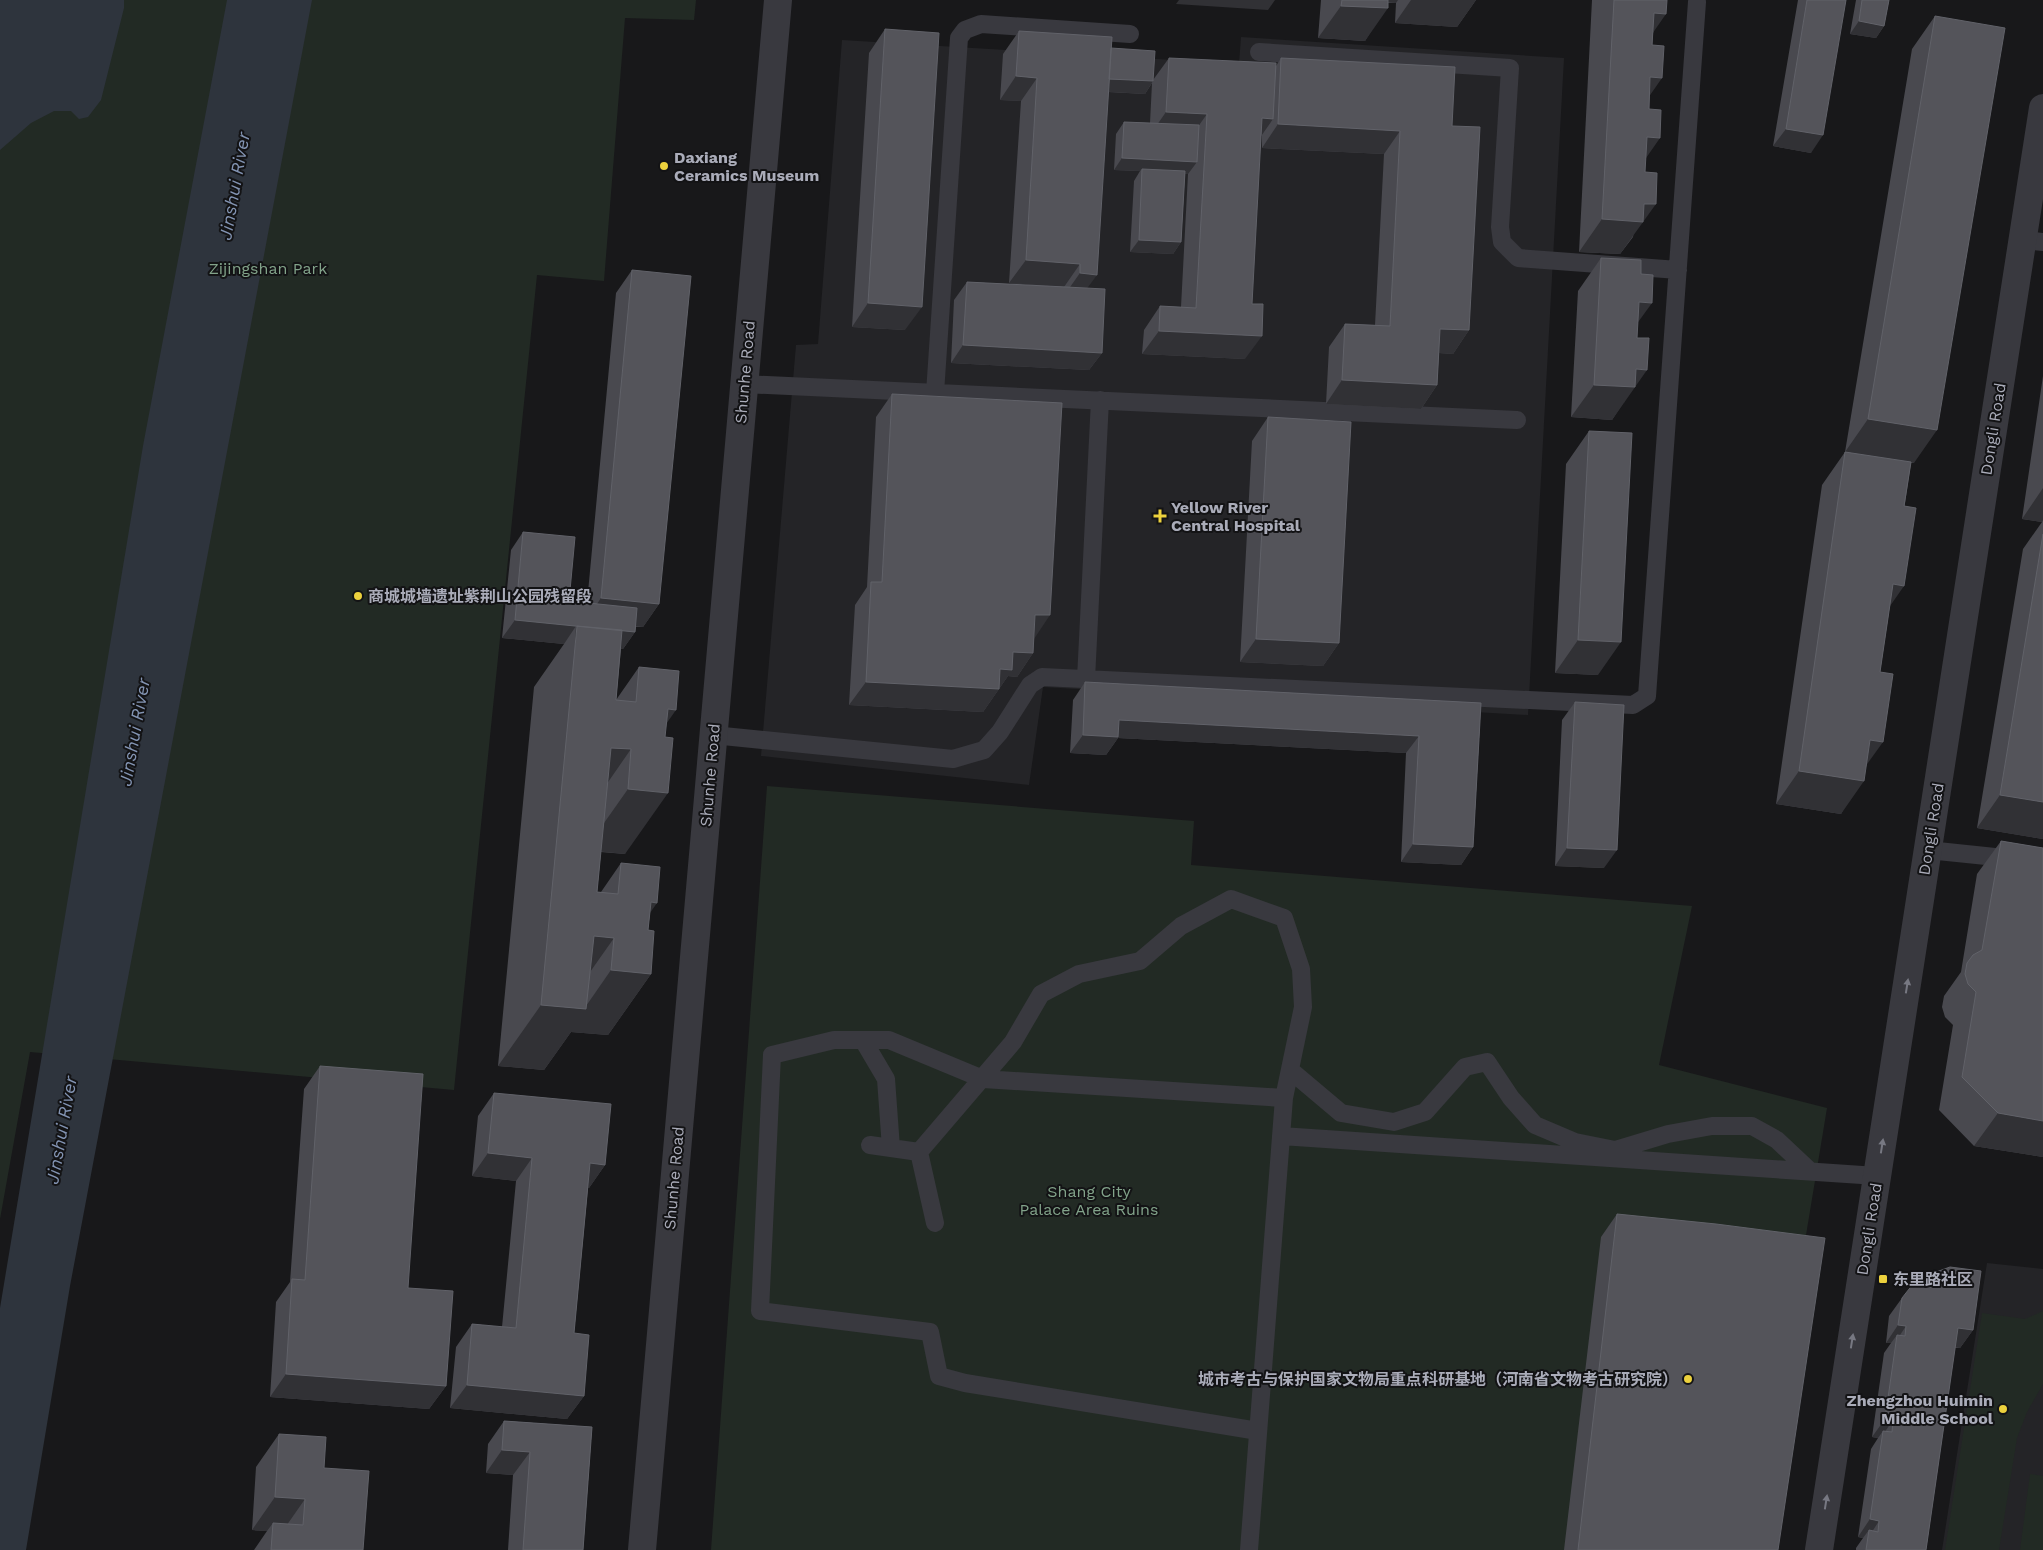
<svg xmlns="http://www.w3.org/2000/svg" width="2043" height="1550" font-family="'Work Sans','Noto Sans SC',sans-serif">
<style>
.built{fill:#242427}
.green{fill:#222a24}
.water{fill:#2e343d}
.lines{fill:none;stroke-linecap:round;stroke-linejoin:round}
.service{stroke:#39393f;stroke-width:18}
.minor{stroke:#39393f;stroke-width:28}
.tertiary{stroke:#39393f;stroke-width:28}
.wall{fill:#49494f}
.shaded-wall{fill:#313135}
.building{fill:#54545a;stroke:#616269}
.oneway{fill:#777882}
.poi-dot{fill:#ecd13d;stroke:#131315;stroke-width:2}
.labels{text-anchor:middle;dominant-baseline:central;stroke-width:4;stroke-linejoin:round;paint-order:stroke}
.poi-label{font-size:16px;font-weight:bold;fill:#aaacb9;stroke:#131315;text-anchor:start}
.park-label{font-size:16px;fill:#82a38a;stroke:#131315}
.street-label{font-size:16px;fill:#aaacb9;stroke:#131315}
.water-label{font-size:18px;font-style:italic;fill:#8394b3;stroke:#131315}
</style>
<rect width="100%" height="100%" fill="#18181a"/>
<!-- built -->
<path class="built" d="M 1241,37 L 1564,58 L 1528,715 L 1043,687 L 1029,785 L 761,756 L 796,345 L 818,344 L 842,40 L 1239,64 Z
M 1987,1263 L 2043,1269 L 2043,1550 L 1942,1550 Z"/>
<!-- green -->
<path class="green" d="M 0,0 L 696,0 L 694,20 L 625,18 L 604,281 L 537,275 L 454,1090 L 30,1052 L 0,1219 Z
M 767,786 L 1194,821 L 1191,865 L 1692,906 L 1659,1065 L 1827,1108 L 1754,1550 L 711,1550 Z
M 2043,1311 L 2043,1384 L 2027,1412 L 2017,1438 L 1999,1550 L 1945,1550 L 1982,1313 L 2025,1319 Z
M 2030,1474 L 2043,1476 L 2043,1550 L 2020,1550 Z"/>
<!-- water -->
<path class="water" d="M 0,0 L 124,0 L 124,8 L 101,100 L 88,117 L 79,119 L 71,111 L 54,111 L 31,123 L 0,150 Z
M 227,0 L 312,0 L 70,1286 L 26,1550 L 0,1550 L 0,1308 L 143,446 Z"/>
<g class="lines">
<!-- service -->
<path class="service" d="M 1259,52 L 1510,68 L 1500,227 L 1502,242 L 1518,258 L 1678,270
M 2023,240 L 2043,242
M 744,384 L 1517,420
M 935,393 L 959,38 L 965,30 L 981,24 L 1130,34
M 1086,679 L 1100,400
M 713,735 L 953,759 L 984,750 L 1000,732 L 1030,685 L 1042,677 L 1633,705 L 1647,696 L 1697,2
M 1928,850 L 2043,862
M 863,1040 L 886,1079 L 891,1148
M 1290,1070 L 1341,1113 L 1394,1122 L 1425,1112 L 1465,1067 L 1487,1062 L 1511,1098 L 1535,1125 L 1575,1142 L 1615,1150 L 1668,1134 L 1712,1126 L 1752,1126 L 1777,1140 L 1810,1171
M 1281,1136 L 1877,1176
M 870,1145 L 919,1152
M 935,1223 L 919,1152 L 1013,1042 L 1041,994 L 1079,974 L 1140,961 L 1181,926 L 1231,899 L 1284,918 L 1301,969 L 1303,1007 L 1284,1098 L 1249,1550
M 1258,1431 L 965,1383 L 939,1376 L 930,1332 L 760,1311 L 772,1055 L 834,1040 L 889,1040 L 983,1079 L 1284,1098"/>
<!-- minor -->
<path class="minor" d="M 1819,1550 L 2043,108"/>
<!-- tertiary -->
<path class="tertiary" d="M 642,1550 L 778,0"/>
</g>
<!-- wall -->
<path class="wall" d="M 1321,0 L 1476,0 L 1457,27 L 1395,23 L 1396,3 L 1388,3 L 1365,41 L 1318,38 Z
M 1592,0 L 1667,0 L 1653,33 L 1646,157 L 1633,237 L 1620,254 L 1579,252 Z
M 1798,0 L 1846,0 L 1811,153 L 1773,146 Z
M 1856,0 L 1889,0 L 1884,26 L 1876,38 L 1850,34 Z
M 1935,16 L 1914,463 L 1911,463 L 1866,767 L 1841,814 L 1776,804 L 1822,485 L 1845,452 L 1862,455 L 1845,452 L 1912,49 Z
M 885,29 L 905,330 L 852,327 L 869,53 Z
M 1019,31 L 1111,48 L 1153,80 L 1169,58 L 1276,66 L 1281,58 L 1452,126 L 1469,330 L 1453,354 L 1439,353 L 1437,385 L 1421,409 L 1326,404 L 1329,347 L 1345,324 L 1375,325 L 1384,154 L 1262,148 L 1262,134 L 1261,135 L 1245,359 L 1142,354 L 1144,330 L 1160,306 L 1181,307 L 1188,174 L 1185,174 L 1181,242 L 1173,254 L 1130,252 L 1134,181 L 1140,171 L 1114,170 L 1116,134 L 1124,122 L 1150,123 L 1152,83 L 1145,94 L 1108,92 L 1087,288 L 1102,353 L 1089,370 L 951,363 L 954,300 L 967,282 L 1064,287 L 1009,283 L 1021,101 L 1000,100 L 1003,54 Z
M 1601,258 L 1638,322 L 1624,403 L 1623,403 L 1612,420 L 1571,417 L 1578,291 Z
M 632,270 L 659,604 L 643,627 L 636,627 L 635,632 L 623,649 L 621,649 L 616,700 L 639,667 L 666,723 L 625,854 L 601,852 L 597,892 L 601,892 L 621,863 L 650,913 L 648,930 L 651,974 L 608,1035 L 571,1032 L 544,1070 L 498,1066 L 534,687 L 564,644 L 502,638 L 511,550 L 523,532 L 569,601 L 587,603 L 616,293 Z
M 2043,376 L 2043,839 L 1977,828 L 2023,549 L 2042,522 L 2022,519 Z
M 892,394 L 1034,639 L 1033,653 L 1017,677 L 1008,676 L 983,712 L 849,705 L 855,605 L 867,587 L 876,417 Z
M 1268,417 L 1339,643 L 1323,666 L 1240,662 L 1252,441 Z
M 1589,431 L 1598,675 L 1555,673 L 1566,464 Z
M 1085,682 L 1481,703 L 1473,847 L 1461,865 L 1401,862 L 1406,753 L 1118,738 L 1106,755 L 1070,753 L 1073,700 Z
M 1575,702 L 1604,868 L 1555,866 L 1562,720 Z
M 2001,841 L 2043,848 L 2043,1157 L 1974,1146 L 1939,1110 L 1953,1025 L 1945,1017 L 1942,1007 L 1944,996 L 1961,972 L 1977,874 Z
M 320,1066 L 408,1288 L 446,1386 L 429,1409 L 270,1397 L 276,1302 L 290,1282 L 304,1089 Z
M 494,1093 L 605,1165 L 589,1188 L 588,1188 L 574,1333 L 584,1396 L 567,1419 L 450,1408 L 456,1347 L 472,1324 L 502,1327 L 516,1181 L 472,1176 L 478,1116 Z
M 1617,1214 L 1778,1550 L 1564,1550 L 1601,1237 Z
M 1902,1298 L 1973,1330 L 1960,1348 L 1955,1348 L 1926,1550 L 1856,1550 L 1856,1548 L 1863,1538 L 1858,1537 L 1871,1449 L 1878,1438 L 1872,1437 L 1884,1353 L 1891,1343 L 1886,1343 L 1889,1316 Z
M 504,1421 L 592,1427 L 583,1550 L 508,1550 L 513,1475 L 486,1473 L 488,1444 Z
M 279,1434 L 324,1468 L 363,1550 L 254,1550 L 267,1531 L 252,1530 L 256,1467 Z"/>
<!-- shaded-wall -->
<path class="shaded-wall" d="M 1179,0 L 1275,0 L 1268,10 L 1176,4 Z
M 1368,0 L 1398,0 L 1396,3 L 1368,1 Z
M 1411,0 L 1476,0 L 1457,27 L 1395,23 Z
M 1341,6 L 1388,8 L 1365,41 L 1318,38 Z
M 1654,13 L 1666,14 L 1643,47 Z
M 1859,21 L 1884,26 L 1876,38 L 1850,34 Z
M 1016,76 L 1037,78 L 1021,101 L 1000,100 Z
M 1650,77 L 1662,78 L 1639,111 Z
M 1104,79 L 1153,81 L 1145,94 L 1095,91 Z
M 1166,112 L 1207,114 L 1190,138 L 1150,135 Z
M 1262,118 L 1273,119 L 1257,142 Z
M 1278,124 L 1400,131 L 1384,154 L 1262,148 Z
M 1786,129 L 1823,135 L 1811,153 L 1773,146 Z
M 1647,137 L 1660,138 L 1637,171 Z
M 1122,158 L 1197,162 L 1188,174 L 1142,171 L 1142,169 L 1140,171 L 1114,170 Z
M 1644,204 L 1656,204 L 1620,254 L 1579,252 L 1602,219 Z
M 1139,240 L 1181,242 L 1173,254 L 1130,252 Z
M 1026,260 L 1080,264 L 1064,287 L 1009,283 Z
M 1080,273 L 1097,275 L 1080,298 L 1063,297 Z
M 1639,302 L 1652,303 L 1628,336 Z
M 868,303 L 922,307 L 905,330 L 852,327 Z
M 1440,329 L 1469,330 L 1453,354 L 1424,352 Z
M 1159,331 L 1262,336 L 1245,359 L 1142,354 Z
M 963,345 L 1102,353 L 1089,370 L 951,363 Z
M 1636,369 L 1647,370 L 1612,420 L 1571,417 L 1594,385 Z
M 1342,380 L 1437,385 L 1421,409 L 1326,404 Z
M 1868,419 L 1937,430 L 1914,463 L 1845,452 Z
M 2043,488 L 2043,520 L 2042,522 L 2022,519 Z
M 1893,584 L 1904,586 L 1881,619 Z
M 601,598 L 659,604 L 643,627 L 585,622 Z
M 1035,615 L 1050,615 L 1034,639 Z
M 515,620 L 576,626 L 564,644 L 502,638 Z
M 576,626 L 635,632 L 623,649 L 575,645 Z
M 1256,639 L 1339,643 L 1323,666 L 1240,662 Z
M 1578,640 L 1621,642 L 1598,675 L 1555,673 Z
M 1013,652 L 1033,653 L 1017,677 L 1008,676 L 983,712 L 849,705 L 866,682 L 1000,669 Z
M 668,709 L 676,710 L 633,771 Z
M 1119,720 L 1419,736 L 1406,753 L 1118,738 L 1106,755 L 1070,753 L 1083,735 Z
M 1870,740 L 1883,742 L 1860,774 Z
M 611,748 L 631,749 L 588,811 Z
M 1799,771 L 1864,781 L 1841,814 L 1776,804 Z
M 628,789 L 668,793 L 625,854 L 585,850 Z
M 2000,795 L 2043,802 L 2043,839 L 1977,828 Z
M 1413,844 L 1473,847 L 1461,865 L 1401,862 Z
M 1567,848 L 1617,850 L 1604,868 L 1555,866 Z
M 651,902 L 657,903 L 614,964 Z
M 594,936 L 614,938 L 571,999 Z
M 611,970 L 651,974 L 608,1035 L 571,1032 L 544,1070 L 498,1066 L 541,1005 L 584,1009 Z
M 1998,1113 L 2043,1121 L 2043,1157 L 1974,1146 Z
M 488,1153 L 532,1158 L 516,1181 L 472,1176 Z
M 590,1163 L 605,1165 L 589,1188 L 574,1186 Z
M 1898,1325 L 1906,1326 L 1896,1341 L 1897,1335 L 1891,1343 L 1886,1343 Z
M 1958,1328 L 1973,1330 L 1960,1348 L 1946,1346 Z
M 286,1374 L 446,1386 L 429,1409 L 270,1397 Z
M 467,1385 L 584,1396 L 567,1419 L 450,1408 Z
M 1885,1419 L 1893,1420 L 1882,1436 L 1883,1431 L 1878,1438 L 1872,1437 Z
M 502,1450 L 530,1452 L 513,1475 L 486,1473 Z
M 275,1497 L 305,1499 L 282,1532 L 273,1523 L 267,1531 L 252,1530 Z
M 1870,1519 L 1879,1521 L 1868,1538 L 1869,1530 L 1863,1538 L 1858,1537 Z"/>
<!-- building -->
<path class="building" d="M 1342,0 L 1388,0 L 1388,8 L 1341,6 Z
M 1614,0 L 1667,0 L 1666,14 L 1654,13 L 1652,45 L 1664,46 L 1662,78 L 1650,77 L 1649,109 L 1661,110 L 1660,138 L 1647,137 L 1645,172 L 1657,173 L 1656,204 L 1644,204 L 1643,222 L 1602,219 Z
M 1807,0 L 1846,0 L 1823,135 L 1786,129 Z
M 1862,0 L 1889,0 L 1884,26 L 1859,21 Z
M 1935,16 L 2005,28 L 1937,430 L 1868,419 Z
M 885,29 L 939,33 L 922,307 L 868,303 Z
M 1019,31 L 1112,37 L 1097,275 L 1080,273 L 1080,264 L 1026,260 L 1037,78 L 1016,76 Z
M 1111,48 L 1155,51 L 1153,81 L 1109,79 Z
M 1169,58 L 1276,63 L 1273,119 L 1262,118 L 1252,304 L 1263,304 L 1262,336 L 1159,331 L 1160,306 L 1196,308 L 1207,114 L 1166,112 Z
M 1281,58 L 1455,67 L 1452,126 L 1480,127 L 1469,330 L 1440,329 L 1437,385 L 1342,380 L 1345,324 L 1390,326 L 1400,131 L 1278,124 Z
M 1124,122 L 1199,125 L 1197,162 L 1122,158 Z
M 1142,169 L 1185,171 L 1181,242 L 1139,240 Z
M 1601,258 L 1641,260 L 1641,274 L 1653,275 L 1652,303 L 1639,302 L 1637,338 L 1649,338 L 1647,370 L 1636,369 L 1635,387 L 1594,385 Z
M 632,270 L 691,276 L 659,604 L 601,598 Z
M 967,282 L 1105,289 L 1102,353 L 963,345 Z
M 892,394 L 1062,403 L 1050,615 L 1035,615 L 1033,653 L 1013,652 L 1012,670 L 1000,669 L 999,689 L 866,682 L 871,582 L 882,582 Z
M 1268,417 L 1351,422 L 1339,643 L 1256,639 Z
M 1589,431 L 1632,433 L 1621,642 L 1578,640 Z
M 1845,452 L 1911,462 L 1904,506 L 1916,508 L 1904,586 L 1893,584 L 1880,672 L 1893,674 L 1883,742 L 1870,740 L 1864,781 L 1799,771 Z
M 523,532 L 575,537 L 569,601 L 637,608 L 635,632 L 515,620 Z
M 2043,534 L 2043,802 L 2000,795 Z
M 577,626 L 622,630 L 616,700 L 636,702 L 639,667 L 679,671 L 676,710 L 668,709 L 665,737 L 673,738 L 668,793 L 628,789 L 631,749 L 611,748 L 597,892 L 618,894 L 621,863 L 660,867 L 657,903 L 651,902 L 648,930 L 654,931 L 651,974 L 611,970 L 614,938 L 594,936 L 586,1009 L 541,1005 Z
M 1085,682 L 1481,703 L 1473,847 L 1413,844 L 1419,736 L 1119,720 L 1118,737 L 1083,735 Z
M 1575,702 L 1624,705 L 1617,850 L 1567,848 Z
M 2001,841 L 2043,848 L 2043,1121 L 1998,1113 L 1962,1077 L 1976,992 L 1968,984 L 1965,974 L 1967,963 L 1973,955 L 1982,950 Z
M 320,1066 L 423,1074 L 408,1288 L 453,1291 L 446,1386 L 286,1374 L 292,1279 L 305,1280 Z
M 494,1093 L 611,1104 L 605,1165 L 590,1163 L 574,1333 L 589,1335 L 584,1396 L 467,1385 L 472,1324 L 516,1328 L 532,1158 L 488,1153 Z
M 1617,1214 L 1716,1224 L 1825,1238 L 1778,1550 L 1578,1550 Z
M 1950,1267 L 1981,1271 L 1973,1330 L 1958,1328 L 1926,1550 L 1866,1550 L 1869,1530 L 1878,1532 L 1879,1521 L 1870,1519 L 1883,1431 L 1892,1432 L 1893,1420 L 1885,1419 L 1897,1335 L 1905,1336 L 1906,1326 L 1898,1325 L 1902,1298 L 1913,1284 L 1925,1276 Z
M 504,1421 L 592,1427 L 583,1550 L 523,1550 L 530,1452 L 502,1450 Z
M 279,1434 L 326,1437 L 324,1468 L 369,1471 L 363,1550 L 271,1550 L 273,1523 L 303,1525 L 305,1499 L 275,1497 Z"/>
<!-- one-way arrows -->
<defs><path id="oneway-solid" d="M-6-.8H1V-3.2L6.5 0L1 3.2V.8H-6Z" transform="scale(1.25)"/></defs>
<g class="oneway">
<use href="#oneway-solid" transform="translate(1907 986) rotate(-81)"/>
<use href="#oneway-solid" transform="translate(1882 1146) rotate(-81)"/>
<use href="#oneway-solid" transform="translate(1852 1341) rotate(-81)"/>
<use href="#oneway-solid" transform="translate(1826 1502) rotate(-81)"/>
</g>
<!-- markers -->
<g class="poi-dot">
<circle cx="664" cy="166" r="5"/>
<path d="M1157.5 508.5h5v5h5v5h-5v5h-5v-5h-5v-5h5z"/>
<circle cx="358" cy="596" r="5"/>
<rect x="1878" y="1274" width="10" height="10" rx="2.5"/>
<circle cx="1688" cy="1379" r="5"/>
<circle cx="2003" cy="1409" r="5"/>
</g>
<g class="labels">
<!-- poi labels -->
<g class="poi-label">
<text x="674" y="157">Daxiang<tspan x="674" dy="18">Ceramics Museum</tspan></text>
<text x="1171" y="507">Yellow River<tspan x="1171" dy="18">Central Hospital</tspan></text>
<text x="368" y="596">商城城墙遗址紫荆山公园残留段</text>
<text x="1893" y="1279">东里路社区</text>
<text x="1678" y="1379" text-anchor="end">城市考古与保护国家文物局重点科研基地（河南省文物考古研究院）</text>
<text x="1993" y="1400" text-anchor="end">Zhengzhou Huimin<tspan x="1993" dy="18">Middle School</tspan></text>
</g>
<!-- park labels -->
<g class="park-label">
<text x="268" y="268">Zijingshan Park</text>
<text x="1089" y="1191">Shang City<tspan x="1089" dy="18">Palace Area Ruins</tspan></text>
</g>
<!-- street labels -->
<g class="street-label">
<text transform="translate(745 372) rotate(-85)">Shunhe Road</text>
<text transform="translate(1993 429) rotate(-81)">Dongli Road</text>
<text transform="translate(710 775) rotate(-85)">Shunhe Road</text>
<text transform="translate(1931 829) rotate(-81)">Dongli Road</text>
<text transform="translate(674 1178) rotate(-85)">Shunhe Road</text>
<text transform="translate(1869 1229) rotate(-81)">Dongli Road</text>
</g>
<!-- water labels -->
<g class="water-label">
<text transform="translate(234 186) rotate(-80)">Jinshui River</text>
<text transform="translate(134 732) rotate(-80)">Jinshui River</text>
<text transform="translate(61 1130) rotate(-80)">Jinshui River</text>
</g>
</g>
</svg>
